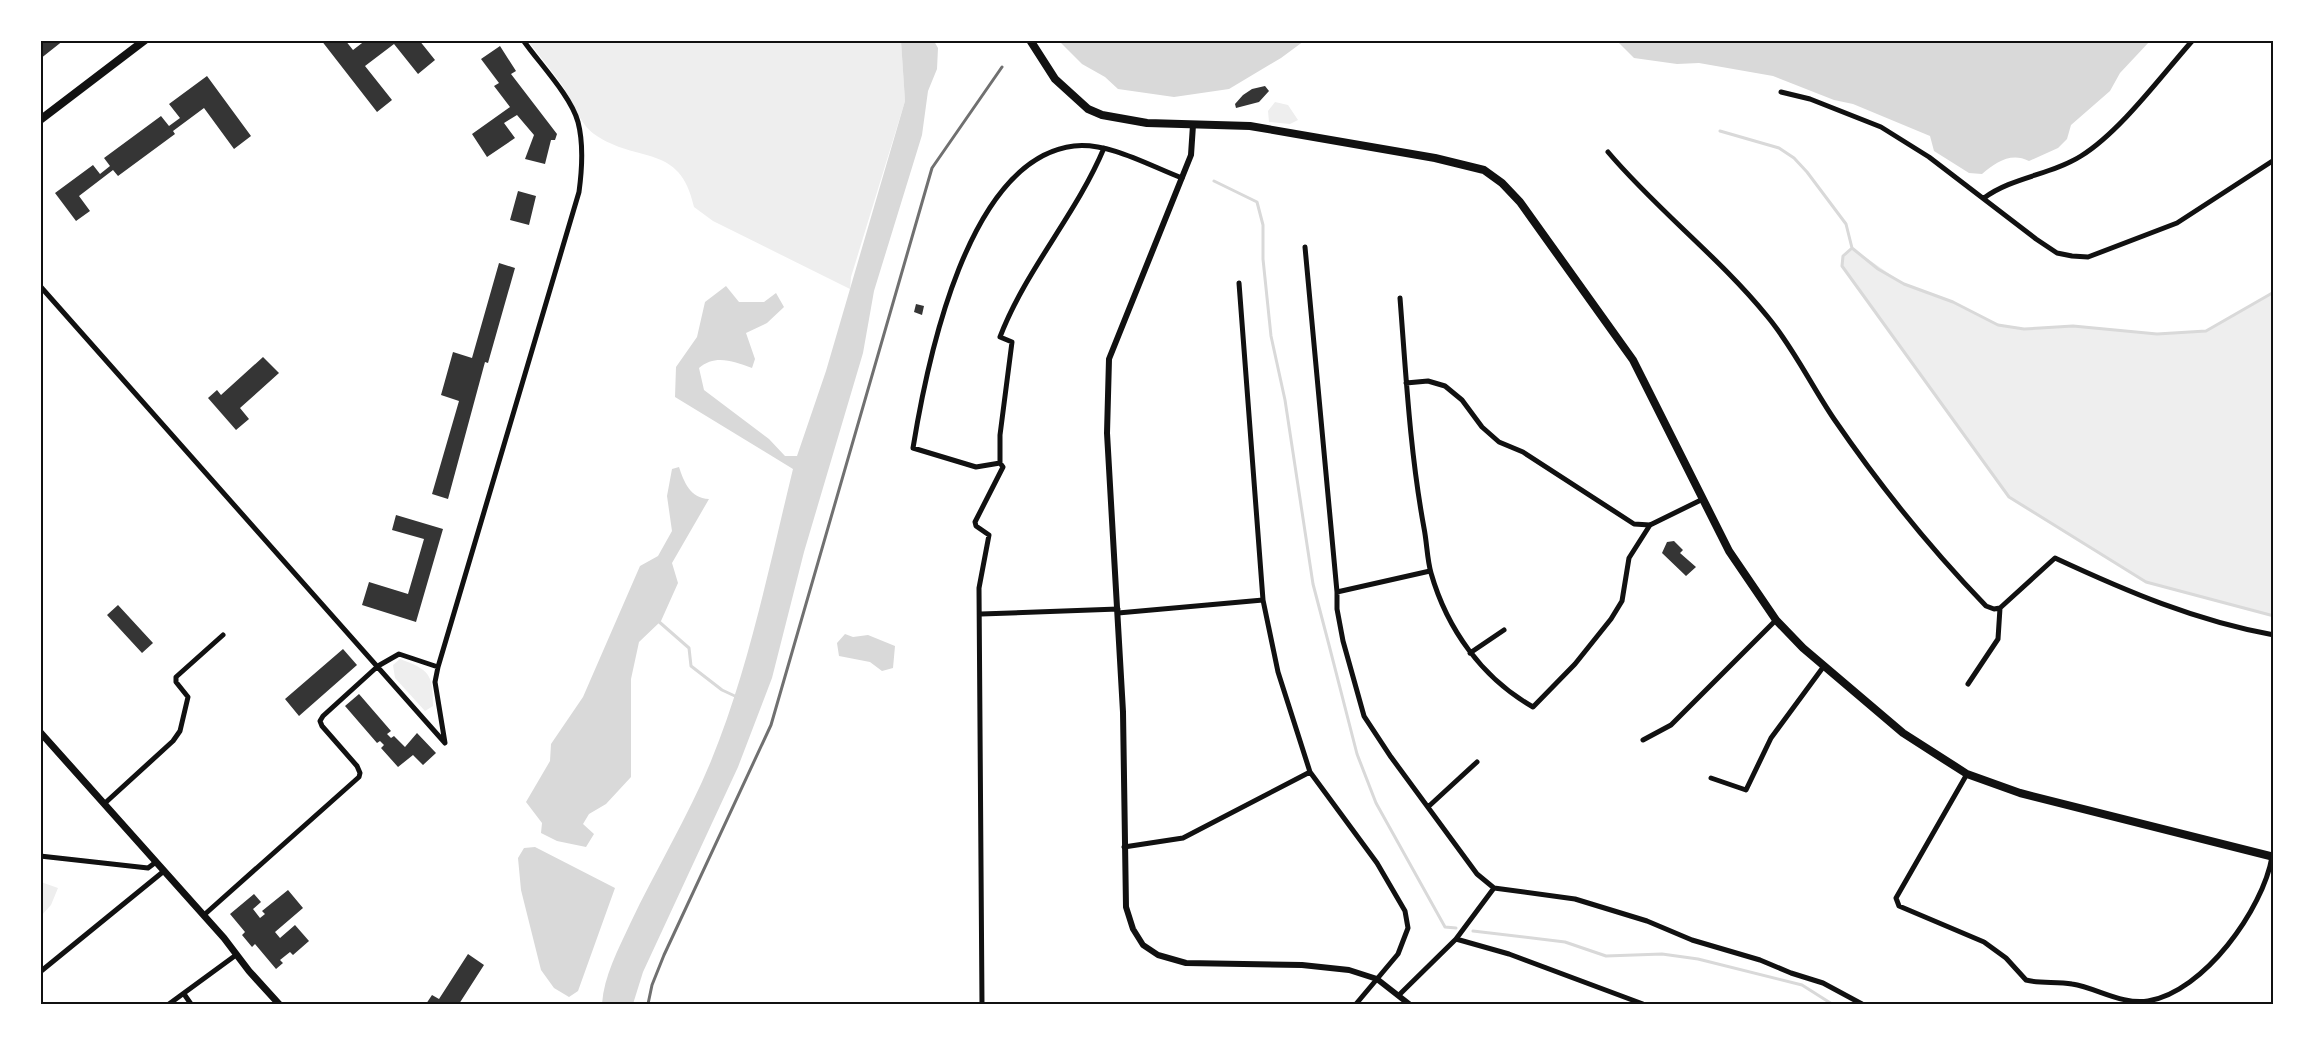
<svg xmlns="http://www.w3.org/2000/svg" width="2314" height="1045" font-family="Roboto,sans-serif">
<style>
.green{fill:#eee}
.water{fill:#d9d9d9}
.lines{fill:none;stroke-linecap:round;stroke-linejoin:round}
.stream{stroke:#d9d9d9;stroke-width:3}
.building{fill:#353535}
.minor{stroke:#111;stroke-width:5}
.tertiary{stroke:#111;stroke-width:6}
.secondary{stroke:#111;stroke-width:7}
.primary{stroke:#111;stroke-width:8}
.rail{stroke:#707070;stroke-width:3}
.neatline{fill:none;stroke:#111;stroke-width:2}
</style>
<rect width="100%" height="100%" fill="#fff"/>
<!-- green -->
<path class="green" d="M 528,41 L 901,41 L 905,101 L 851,277 L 850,289 L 713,221 L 694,207 C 680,142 638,165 594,134 C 579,123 572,100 562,85 C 551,70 539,55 528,41 Z
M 1275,102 L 1288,105 L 1298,120 L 1290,124 L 1269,122 L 1268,111 Z
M 1852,248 L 1904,284 L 1953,302 L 1998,325 L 2024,329 L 2073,326 L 2157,334 L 2206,331 L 2273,292 L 2273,616 L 2146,582 L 2009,497 L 1842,266 L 1843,256 Z
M 400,659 C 429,670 433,673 433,706 L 425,711 L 395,678 L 393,665 Z
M 41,882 L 58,888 L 51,905 L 41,916 Z"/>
<!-- water -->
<path class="water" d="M 901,41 L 934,41 L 938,48 L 937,69 L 928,91 L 922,135 L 874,291 L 863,353 L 804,552 L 772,678 L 738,767 L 643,972 L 633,1004 L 602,1004 C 604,976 618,950 630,924 C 656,869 688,817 711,761 C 749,668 769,567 793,469 L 675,397 L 676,367 L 697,337 L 705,302 L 726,286 L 739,302 L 764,302 L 776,293 L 784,307 L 767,323 L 746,333 L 755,359 L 752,368 C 733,361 715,354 699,368 L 704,390 L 769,439 L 785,456 L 797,456 L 826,371 L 905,101 Z
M 1059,41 L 1304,41 L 1281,58 L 1229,89 L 1174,97 L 1118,89 L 1105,77 L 1082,64 Z
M 1617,41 L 2150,41 L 2120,73 L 2110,91 L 2071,125 L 2067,139 L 2058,148 L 2029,161 C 2011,152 1996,162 1982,174 L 1969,173 L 1934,151 L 1930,136 L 1853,104 L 1834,100 L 1773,76 L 1699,63 L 1677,64 L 1634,58 Z
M 679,467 C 684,482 690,498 709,499 L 672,563 L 678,583 L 661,621 L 639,642 L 631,679 L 631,777 L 606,804 L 589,814 L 583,824 L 594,834 L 586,847 L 557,841 L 541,833 L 542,823 L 526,802 L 550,761 L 551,744 L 583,697 L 640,566 L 658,556 L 672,531 L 667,496 L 672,469 Z
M 845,634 L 853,637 L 868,635 L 895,646 L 893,668 L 882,671 L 870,662 L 839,656 L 837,643 Z
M 535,847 L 615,888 L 578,991 L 569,997 L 554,988 L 541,970 L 521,890 L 518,858 L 524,848 Z"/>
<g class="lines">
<!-- stream -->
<path class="stream" d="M 1720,131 L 1779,148 L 1794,158 L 1807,172 L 1846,224 L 1852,248 L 1878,269 L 1904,284 L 1953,302 L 1998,325 L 2024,329 L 2073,326 L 2157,334 L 2206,331 L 2274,292
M 1214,181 L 1257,202 L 1263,225 L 1263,259 L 1271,336 L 1285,400 L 1313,584 L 1329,645 L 1357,754 L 1376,803 L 1445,927 L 1456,928
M 1852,248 L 1843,256 L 1842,266 L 2009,497 L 2146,582 L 2274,616
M 657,620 L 689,648 L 691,666 L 722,690 L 737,697
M 1473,931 L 1565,942 L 1606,956 L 1662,954 L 1698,959 L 1802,985 L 1832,1004"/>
</g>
<!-- building -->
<path class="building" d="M 40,40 L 64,40 L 40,59 Z
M 321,40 L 345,40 L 353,50 L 366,40 L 419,40 L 435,60 L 418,74 L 394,44 L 365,66 L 392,100 L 377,112 Z
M 500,46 L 516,71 L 511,74 L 557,134 L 555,140 L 551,140 L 545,164 L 525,159 L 534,135 L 517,115 L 504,123 L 515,138 L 487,157 L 472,134 L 510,107 L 494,86 L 499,83 L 481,59 Z
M 207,76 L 251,136 L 234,149 L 204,108 L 173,131 L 175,134 L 118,176 L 113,170 L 79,196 L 90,211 L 76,221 L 55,193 L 93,165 L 100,174 L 110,166 L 104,158 L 161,116 L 169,126 L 180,118 L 169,104 Z
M 1265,86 L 1269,91 L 1259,102 L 1236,108 L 1235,104 L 1243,95 L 1252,89 Z
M 518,191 L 536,196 L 529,225 L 510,220 Z
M 499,263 L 515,268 L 488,363 L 485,362 L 448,499 L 432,494 L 459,401 L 441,395 L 453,352 L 472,358 Z
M 916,304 L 924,306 L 922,315 L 914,312 Z
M 263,357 L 279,373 L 240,408 L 249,419 L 236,430 L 208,398 L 217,390 L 221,395 Z
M 396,515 L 443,529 L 416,622 L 362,605 L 369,582 L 408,594 L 424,539 L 392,530 Z
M 1674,541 L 1683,550 L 1680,553 L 1696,567 L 1686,576 L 1662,553 L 1667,542 Z
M 118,605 L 153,643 L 142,653 L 107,615 Z
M 343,649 L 357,665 L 299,716 L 285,699 Z
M 359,694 L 391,731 L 387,734 L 391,738 L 394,736 L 405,747 L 417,733 L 436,753 L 423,765 L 413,755 L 398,767 L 381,748 L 384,745 L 380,741 L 377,743 L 345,706 Z
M 288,890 L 303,908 L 275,932 L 280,938 L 295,925 L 309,941 L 293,955 L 290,952 L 280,960 L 283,963 L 276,969 L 255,944 L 252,947 L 242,935 L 245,932 L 230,914 L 254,894 L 261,902 L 253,909 L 260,918 L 265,914 L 262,911 Z
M 468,954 L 484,965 L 459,1004 L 426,1004 L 432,995 L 439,999 Z"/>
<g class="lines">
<!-- minor -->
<path class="minor" d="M 2273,40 L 2274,41
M 1781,92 L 1810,99 L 1881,127 L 1929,157 L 2036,239 L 2057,253 L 2072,256 L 2088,257 L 2177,223 L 2274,160
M 1608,152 C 1657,210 1719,257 1767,316 C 1793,347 1811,385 1834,419 C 1880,486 1930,548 1986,606 L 1994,609 L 2000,608 L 2055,558 C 2126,591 2196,621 2274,635
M 1984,198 C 2012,177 2051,175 2081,156 C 2120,132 2161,76 2193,40
M 1305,247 L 1337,592 L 1337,609 L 1343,641 L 1364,716 L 1391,757 L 1477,874 L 1494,888 L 1575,899 L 1647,921 L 1692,940 L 1760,960 L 1791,973 L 1823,983 L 1862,1004
M 1239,283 L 1263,600 L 1278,672 L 1310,772 L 1377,863 L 1405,911 L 1408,928 L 1398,954 L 1356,1004
M 40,286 L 445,743 L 435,682 L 438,667
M 1400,298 C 1406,375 1410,452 1424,528 C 1427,543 1427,559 1431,573 C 1447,629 1482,678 1533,707 L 1575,664 L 1611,619 L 1622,601 L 1629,558 L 1650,525
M 1406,383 L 1428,381 L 1445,386 L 1462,400 L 1482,427 L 1499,442 L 1523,452 L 1634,524 L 1650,525 L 1703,499
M 1000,463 L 1000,435 L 1012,342 L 1000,337 C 1026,269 1076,215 1104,148
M 1337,592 L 1430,571
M 1118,613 L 1263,600
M 981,614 L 1118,609
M 1470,653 L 1504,630
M 1968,684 L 1998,639 L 2000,608
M 1643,740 L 1671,725 L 1776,620
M 1967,774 L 1896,898 L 1899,906 L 1984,942 L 2006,958 L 2026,980 C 2041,984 2057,981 2072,984 C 2097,988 2122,1005 2148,1001 C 2204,992 2263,909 2272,857
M 1711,778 L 1746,790 L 1771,738 L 1824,666
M 104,804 L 173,741 L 180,731 L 188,697 L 176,682 L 176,677 L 223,635
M 1428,807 L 1477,762
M 1124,847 L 1183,838 L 1310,772
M 40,856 L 148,868 L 156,862
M 204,915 L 359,777 L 360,773 L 357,766 L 322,726 L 320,721 L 323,716 L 378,666 L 399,654 L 438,667 L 579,192 C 582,170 584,145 578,122 C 571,96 539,63 523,40
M 1456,939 L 1509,954 L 1643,1004
M 40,972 L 164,871
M 184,994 L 191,1004
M 1399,995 L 1456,939 L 1494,888
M 169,1004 L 236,955
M 982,1004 L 979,588 L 989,535 L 976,526 L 975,522 L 1003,467 L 1000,463 L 976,467 L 913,448 C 927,362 967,159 1074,146 C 1109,142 1150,166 1182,178"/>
<!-- tertiary -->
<path class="tertiary" d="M 1193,125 L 1191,155 L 1109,359 L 1107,433 L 1123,712 L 1126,907 L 1133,929 L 1143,945 L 1158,955 L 1186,963 L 1302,965 L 1349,970 L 1377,979 L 1409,1004"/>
<!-- secondary -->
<path class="secondary" d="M 40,732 L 224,938 L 249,971 L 279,1004"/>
<!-- primary -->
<path class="primary" d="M 1030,40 L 1055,79 L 1088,109 L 1102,115 L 1147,123 L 1250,126 L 1435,158 L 1484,170 L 1502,183 L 1520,202 L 1633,360 L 1729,551 L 1776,620 L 1803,648 L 1903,733 L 1967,774 L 2020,793 L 2274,857
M 40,120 L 145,40"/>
<!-- rail -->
<path class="rail" d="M 648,1004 L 652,985 L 664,955 L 771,725 L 932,168 L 1002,67"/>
</g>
<!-- border -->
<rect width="2314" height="1045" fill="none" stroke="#ffffff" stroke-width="84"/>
<rect x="42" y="42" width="2230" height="961" class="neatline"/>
</svg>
